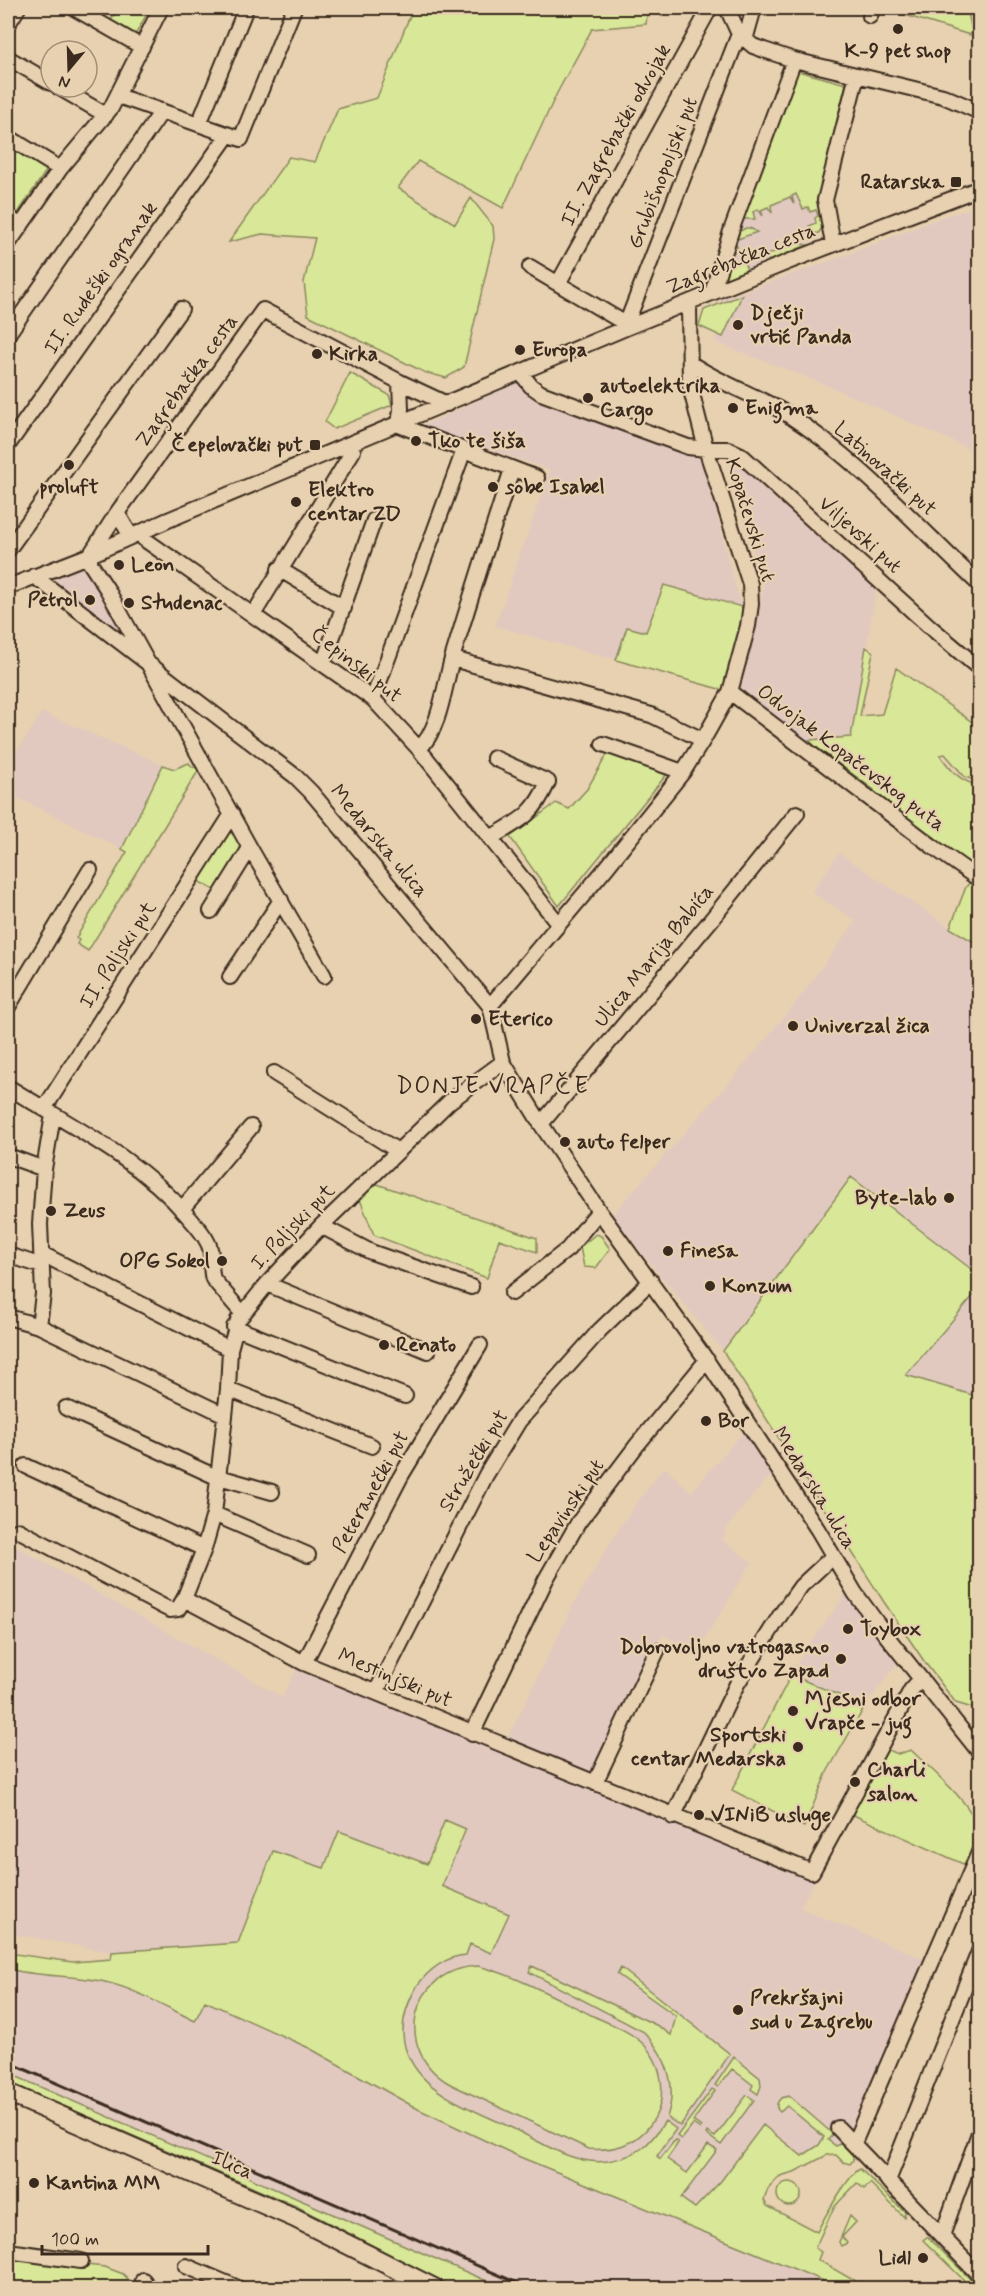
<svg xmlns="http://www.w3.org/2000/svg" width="987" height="2296" font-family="Mynerve,sans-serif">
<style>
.built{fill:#e1c9c0}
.green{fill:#d9e799;stroke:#8a885c;stroke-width:1.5}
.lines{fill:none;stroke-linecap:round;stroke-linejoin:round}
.minor-casing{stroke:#3b2a1e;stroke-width:18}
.major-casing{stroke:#3b2a1e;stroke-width:22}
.minor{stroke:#e7d1b0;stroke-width:14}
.major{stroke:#e7d1b0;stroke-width:18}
.rail{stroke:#3b2a1e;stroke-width:3}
.poi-dot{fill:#3b2a1e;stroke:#e7d1b0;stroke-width:2}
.labels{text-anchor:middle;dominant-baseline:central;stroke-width:4.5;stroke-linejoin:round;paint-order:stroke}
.poi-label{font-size:21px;font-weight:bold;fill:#3b2a1e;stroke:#e7d1b0;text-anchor:start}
.street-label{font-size:21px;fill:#3b2a1e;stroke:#e7d1b0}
.quarter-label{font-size:24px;letter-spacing:1.5px;fill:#3b2a1e;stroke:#e7d1b0}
</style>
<rect width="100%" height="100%" fill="#e7d1b0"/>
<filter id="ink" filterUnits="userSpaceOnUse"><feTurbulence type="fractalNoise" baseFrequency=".0167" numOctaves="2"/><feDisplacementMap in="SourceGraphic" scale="12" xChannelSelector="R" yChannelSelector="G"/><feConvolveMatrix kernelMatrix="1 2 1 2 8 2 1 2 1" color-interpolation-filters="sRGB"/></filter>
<g filter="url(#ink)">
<!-- built -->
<path class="built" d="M 797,190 L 821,193 L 823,228 L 821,232 L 807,245 L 721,280 L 742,214 Z
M 979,206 L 979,453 L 824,384 L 715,342 L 720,300 L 841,257 L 948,215 Z
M 516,383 L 521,385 L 534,397 L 702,456 L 705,459 L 724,545 L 742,607 L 664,585 L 646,632 L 627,627 L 616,660 L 495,626 L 550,470 L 422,426 Z
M 734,454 L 882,582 L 876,590 L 851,737 L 800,740 L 737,694 L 764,586 L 728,470 Z
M 80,565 L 90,569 L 133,645 L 57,586 L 56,579 L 58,575 Z
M 42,712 L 163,765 L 122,849 L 8,793 L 8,766 Z
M 839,853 L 958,933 L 979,944 L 979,1275 L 851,1177 L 723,1351 L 611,1216 L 735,1076 L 798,1000 L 856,921 L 812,892 Z
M 979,1289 L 979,1397 L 906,1375 Z
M 746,1429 L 776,1476 L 767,1479 L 725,1530 L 726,1532 L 722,1540 L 752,1562 L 696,1652 L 662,1634 L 598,1778 L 506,1742 L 574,1603 L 623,1522 L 664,1467 L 691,1492 Z
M 8,1542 L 282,1697 L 297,1667 L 815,1880 L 800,1908 L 929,1961 L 856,2131 L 836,2148 L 724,2181 L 692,2218 L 413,2086 L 375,2050 L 464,1829 L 445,1820 L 428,1864 L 339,1831 L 324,1868 L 273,1851 L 238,1943 L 112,1952 L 8,1933 Z
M 847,1592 L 899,1661 L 865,1706 L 791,1675 L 800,1658 Z
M 8,1969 L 22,1973 L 106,1982 L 135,1992 L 195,2021 L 204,2001 L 309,2048 L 418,2109 L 520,2157 L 841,2288 L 503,2288 L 8,2073 Z"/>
<!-- green -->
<path class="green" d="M 119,8 L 150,8 L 133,39 L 108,24 Z
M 413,8 L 648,8 L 646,24 L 592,29 L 557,93 L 503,208 L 418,161 L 398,188 L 455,224 L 471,198 L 493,226 L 494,239 L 464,367 L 446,378 L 424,372 L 308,315 L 304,282 L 315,238 L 262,234 L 229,242 L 289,157 L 315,162 L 338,109 L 377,98 Z
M 893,8 L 967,8 L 972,31 L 970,35 L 892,11 Z
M 798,71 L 846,84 L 819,193 L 821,193 L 823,226 L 818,234 L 813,232 L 809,226 L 816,223 L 815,218 L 818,216 L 816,210 L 810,212 L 808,207 L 803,209 L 796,194 L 792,196 L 794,204 L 790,197 L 771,205 L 772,213 L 768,207 L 761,210 L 763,216 L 758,209 L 753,212 L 755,219 L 741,219 Z
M 8,142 L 48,168 L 16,216 L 8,211 Z
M 746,228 L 750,228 L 757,232 L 735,240 L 738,250 L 731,253 L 736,263 L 743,260 L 747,270 L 721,280 L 738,232 Z
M 796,243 L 807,245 L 769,261 L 767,255 Z
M 742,295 L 723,337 L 699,326 L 704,310 Z
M 350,373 L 389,395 L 392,405 L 334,429 L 325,422 Z
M 664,585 L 742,607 C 749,625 729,671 723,690 L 616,660 L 627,627 L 646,632 Z
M 866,647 L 873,652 L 860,716 L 882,714 L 896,668 L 979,727 L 979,781 L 965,777 L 945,754 L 940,755 C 951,771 960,781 979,786 L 979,876 L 904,818 L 905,815 L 871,794 L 874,790 L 815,746 L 809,740 L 851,737 Z
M 608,753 L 667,774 L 559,906 L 510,837 L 556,803 L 569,809 L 587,789 Z
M 189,763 L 192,767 L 200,768 L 88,951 L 77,944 L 79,940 L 76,938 L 127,852 L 122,849 L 163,765 L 174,769 Z
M 229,831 L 243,844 L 244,848 L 218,892 L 196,880 Z
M 972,880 L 980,883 L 979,945 L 950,928 L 966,887 Z
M 851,1177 L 979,1275 L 979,1289 L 906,1375 L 979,1397 L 979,1710 L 956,1703 L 926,1664 L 884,1602 L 723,1351 Z
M 374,1183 L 537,1238 L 537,1252 L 499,1239 L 487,1278 L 374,1235 L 359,1197 Z
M 596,1234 L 601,1236 L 610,1249 L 596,1268 L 584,1267 L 580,1247 Z
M 791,1675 L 865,1706 L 827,1772 L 804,1827 L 732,1790 Z
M 886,1749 L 898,1754 L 911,1750 C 932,1771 983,1810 979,1841 C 978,1850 973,1859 970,1867 L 851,1814 Z
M 445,1820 L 466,1829 L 442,1886 L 509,1914 L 491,1953 L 470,1944 L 466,1955 C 447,1956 428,1970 417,1986 C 406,2005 399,2025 405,2047 C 419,2094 474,2109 514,2129 C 543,2143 575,2166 608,2161 C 638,2156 649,2146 665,2121 L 676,2129 L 657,2156 L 660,2159 L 675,2140 L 678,2143 L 667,2159 L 687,2173 L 708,2145 L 717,2150 L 681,2198 L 695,2208 L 721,2181 L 763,2125 L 802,2156 L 819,2145 L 824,2137 L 787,2106 L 780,2112 C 775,2108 776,2103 781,2098 L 789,2096 L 833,2134 L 828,2140 L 836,2146 L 843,2142 L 853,2154 L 853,2160 L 850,2164 L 843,2162 L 836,2155 L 827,2155 L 794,2172 L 780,2176 L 768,2189 L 764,2200 L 767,2206 L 817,2232 C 824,2218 848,2175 860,2169 L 905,2212 L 904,2217 L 870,2183 L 864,2189 L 857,2183 L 834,2207 L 815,2248 L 821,2252 L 818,2260 L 867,2288 L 841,2288 L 520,2157 L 418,2109 L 309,2048 L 205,2001 L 195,2021 C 166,2007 136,1989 105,1982 C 73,1975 39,1977 8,1969 L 8,1953 L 73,1962 L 111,1959 L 112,1952 L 238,1943 L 273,1851 L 324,1868 L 339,1831 L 427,1864 Z
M 478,1966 C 518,1976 556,1998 593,2016 C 608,2023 628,2030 641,2042 C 664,2063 669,2100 650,2125 C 636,2145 612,2151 589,2149 L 452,2085 C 391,2053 409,1969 478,1966 Z
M 532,1966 L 658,2026 L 671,2035 L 676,2016 L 617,1974 L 621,1968 L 730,2054 L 680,2126 L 667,2117 C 678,2085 666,2056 644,2032 L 529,1972 Z
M 734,2057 L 760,2078 L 761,2086 L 758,2094 L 751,2089 L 753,2085 L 732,2069 L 718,2087 L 715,2085 Z
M 8,2073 L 503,2288 L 455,2288 L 298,2207 L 8,2082 Z
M 712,2089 L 715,2091 L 693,2121 L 701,2127 L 700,2129 L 693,2124 L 681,2139 L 677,2136 Z
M 747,2095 L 754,2100 L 721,2145 L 706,2134 L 707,2132 L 715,2137 Z
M777 2194a12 12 0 1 1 24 0a12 12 0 1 1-24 0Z
M 850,2216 L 856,2222 L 842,2237 L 847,2243 L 841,2246 L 839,2242 Z
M 927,2237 L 928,2237 L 979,2288 L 972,2288 L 923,2240 Z
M 8,2257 L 105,2267 L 123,2274 L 135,2286 L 134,2288 L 8,2288 Z"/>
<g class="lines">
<defs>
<path id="minor" d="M 74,8 L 142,47
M 727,8 L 739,34 L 753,46 L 764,50 L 794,60 L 943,96 L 980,112
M 870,16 L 872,8
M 8,24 L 18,8
M 745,40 L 754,8
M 8,58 L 51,83
M 58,87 L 106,115
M 118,96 L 241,139 L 294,8
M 199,124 L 246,8
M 8,137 L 60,169
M 8,217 L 21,226
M 8,244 L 60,169 L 111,108 L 161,8
M 833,244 L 825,200 L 857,75
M 530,267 L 621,321 L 628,327
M 559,282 L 710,8
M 712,293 L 732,228 L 794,60
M 628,327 L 629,317 L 739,34
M 8,334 L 162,111
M 690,363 C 721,384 756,395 787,414 C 859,460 918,527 980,585
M 521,373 L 531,386 L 541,393 L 688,447 L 706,449 L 728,449 L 741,455 L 929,626 L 980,669
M 400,382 L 401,409 L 399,425 L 537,478
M 8,445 L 228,135
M 117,513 L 263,310 L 400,382 L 447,404
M 142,532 L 144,539 L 373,699 L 419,749 L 558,923
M 131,536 L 117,513 L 90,555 L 90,563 L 107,589 L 250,848 L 324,976
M 8,550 L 181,309
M 279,569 L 344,608
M 34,576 L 295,776 L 311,792 L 485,1000 L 490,1006 L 503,1062 L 541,1124 L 599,1211 L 703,1355 L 818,1530 L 855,1593 L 885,1634 L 980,1753
M 8,587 L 90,555 L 168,520 L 628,327 L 788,262 L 980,188
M 253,615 L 353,451
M 453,659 L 651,715 L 703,740
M 323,664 L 374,520
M 730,692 L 932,846 L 977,878
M 373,699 L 464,450
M 603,744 L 683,772
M 419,749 C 440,729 444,687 452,659 C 471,595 492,532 512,469
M 490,838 C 521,820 533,816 548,782 L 494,758
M 211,911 L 250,848
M 230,977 L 281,900
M 490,1006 L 607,867 L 683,772 L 703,740 L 730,692 L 748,626 L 751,604 L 750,584 L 706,449 L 690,386 L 689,303
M 8,1007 L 90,870
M 274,1073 L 398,1151
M 8,1087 C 69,1125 138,1158 186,1214 C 194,1223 203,1232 208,1243 C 214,1254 209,1267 213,1279 L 242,1313
M 44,1109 L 232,814
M 541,1124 L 711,920 L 797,813
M 8,1156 L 44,1169
M 182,1209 L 251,1127
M 321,1226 L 371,1252 L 471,1287
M 42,1254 L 230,1349
M 8,1255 L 42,1266
M 267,1284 L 428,1351
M 512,1293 L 568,1249 L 599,1211
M 8,1317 L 39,1326 L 225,1415
M 39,1326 L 43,1294 L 40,1224 L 44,1169 L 53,1115
M 234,1327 L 405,1396
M 228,1389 L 372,1446
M 66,1408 L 212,1475 L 272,1492
M 26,1466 L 204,1549
M 214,1514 L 308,1555
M 18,1530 L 164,1607 L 170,1610 L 178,1609 L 184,1599 L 204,1549 L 214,1514 L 228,1389 L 230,1349 L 238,1320 L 267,1284 L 321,1226 L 450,1101 L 503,1062
M 184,1599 L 304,1663 L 812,1872 L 911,1690 L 920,1680
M 304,1663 L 401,1476 L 480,1345
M 376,1692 L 486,1475 L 519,1421 L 600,1330 L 651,1281
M 472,1734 L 546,1579 L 578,1523 L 637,1445 L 707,1360
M 595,1783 L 657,1651
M 673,1817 L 737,1684 L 781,1614 L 801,1586 L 832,1557
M 838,2128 L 980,2276
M 854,2143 L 980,1850
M 888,2181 L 980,1949
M 942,2236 L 980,2130
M 8,2251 L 81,2261
M 186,2266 L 238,2288
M 143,2280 L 149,2288"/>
<path id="major" d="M 8,2093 L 295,2218 L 434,2288"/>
</defs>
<!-- minor casing -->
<use href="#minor" class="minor-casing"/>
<!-- major casing -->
<use href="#major" class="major-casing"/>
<!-- minor -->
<use href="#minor" class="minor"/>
<!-- major -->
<use href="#major" class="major"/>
<!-- rail -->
<path class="rail" d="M 8,2062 L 529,2288"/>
</g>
</g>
<!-- markers -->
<g class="poi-dot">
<circle cx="898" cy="29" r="6"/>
<rect x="950" y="176" width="12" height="12" rx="3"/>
<circle cx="738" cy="325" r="6"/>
<circle cx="520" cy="350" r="6"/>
<circle cx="317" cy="354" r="6"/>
<circle cx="588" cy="398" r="6"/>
<circle cx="733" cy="408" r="6"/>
<circle cx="416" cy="441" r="6"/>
<rect x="309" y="439" width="12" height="12" rx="3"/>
<circle cx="69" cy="465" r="6"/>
<circle cx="493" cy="487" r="6"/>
<circle cx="296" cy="502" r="6"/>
<circle cx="119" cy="565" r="6"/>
<circle cx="90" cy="600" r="6"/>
<circle cx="129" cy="603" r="6"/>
<circle cx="476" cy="1019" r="6"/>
<circle cx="793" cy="1026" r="6"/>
<circle cx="565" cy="1142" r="6"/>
<circle cx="949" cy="1198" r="6"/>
<circle cx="51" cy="1211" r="6"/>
<circle cx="668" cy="1251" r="6"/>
<circle cx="222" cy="1261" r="6"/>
<circle cx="710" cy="1286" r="6"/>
<circle cx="384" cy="1345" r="6"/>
<circle cx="706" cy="1421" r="6"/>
<circle cx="848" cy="1629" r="6"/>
<circle cx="841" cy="1659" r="6"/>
<circle cx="793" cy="1711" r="6"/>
<circle cx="798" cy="1747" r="6"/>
<circle cx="855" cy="1782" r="6"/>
<circle cx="699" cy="1815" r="6"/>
<circle cx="738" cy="2010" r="6"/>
<circle cx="34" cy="2183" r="6"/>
<circle cx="923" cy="2258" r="6"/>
</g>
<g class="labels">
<!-- poi labels -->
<g class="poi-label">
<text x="898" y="51" text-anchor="middle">K-9 pet shop</text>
<text x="944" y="182" text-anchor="end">Ratarska</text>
<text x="750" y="313">Dječji<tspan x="750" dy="24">vrtić Panda</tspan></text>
<text x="532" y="350">Europa</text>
<text x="329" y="354">Kirka</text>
<text x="600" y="386">autoelektrika<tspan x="600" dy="24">Cargo</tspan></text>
<text x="745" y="408">Enigma</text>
<text x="428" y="441">Tko te šiša</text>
<text x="303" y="445" text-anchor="end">Čepelovački put</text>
<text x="69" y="487" text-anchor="middle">proluft</text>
<text x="505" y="487">sobe Isabel</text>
<text x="308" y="490">Elektro<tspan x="308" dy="24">centar ZD</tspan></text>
<text x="131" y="565">Leon</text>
<text x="78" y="600" text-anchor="end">Petrol</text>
<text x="141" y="603">Studenac</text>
<text x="488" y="1019">Eterico</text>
<text x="805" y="1026">Univerzal žica</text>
<text x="577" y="1142">auto felper</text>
<text x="937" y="1198" text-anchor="end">Byte-lab</text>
<text x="63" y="1211">Zeus</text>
<text x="680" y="1251">Finesa</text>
<text x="210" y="1261" text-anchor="end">OPG Sokol</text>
<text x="722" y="1286">Konzum</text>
<text x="396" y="1345">Renato</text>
<text x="718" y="1421">Bor</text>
<text x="860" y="1629">Toybox</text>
<text x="829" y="1647" text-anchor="end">Dobrovoljno vatrogasno<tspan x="829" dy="24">društvo Zapad</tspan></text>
<text x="805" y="1699">Mjesni odbor<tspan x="805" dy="24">Vrapče - jug</tspan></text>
<text x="786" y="1735" text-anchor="end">Sportski<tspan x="786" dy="24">centar Medarska</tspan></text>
<text x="867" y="1770">Charli<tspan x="867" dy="24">salon</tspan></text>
<text x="711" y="1815">VINiB usluge</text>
<text x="750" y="1998">Prekršajni<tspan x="750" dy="24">sud u Zagrebu</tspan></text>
<text x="46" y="2183">Kantina MM</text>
<text x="911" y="2258" text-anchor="end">Lidl</text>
</g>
<!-- street labels -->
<g class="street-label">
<text transform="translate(616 135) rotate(-61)">II. Zagrebački odvojak</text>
<text transform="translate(663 173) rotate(-69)">Grubišnopoljski put</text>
<text transform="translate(741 259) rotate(-22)">Zagrebačka cesta</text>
<text transform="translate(101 278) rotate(-55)">II. Rudeški ogranak</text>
<text transform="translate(187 381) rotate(-54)">Zagrebačka cesta</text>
<text transform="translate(885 469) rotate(42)">Latinovački put</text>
<text transform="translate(750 520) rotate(73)">Kopačevski put</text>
<text transform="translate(860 535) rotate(42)">Viljevski put</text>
<text transform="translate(356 665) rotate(38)">Čepinski put</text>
<text transform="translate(851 758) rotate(37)">Odvojak Kopačevskog puta</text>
<text transform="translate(379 841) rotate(50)">Medarska ulica</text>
<text transform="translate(118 955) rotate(-57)">II. Poljski put</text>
<text transform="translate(654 956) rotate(-51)">Ulica Marija Babića</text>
<text transform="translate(293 1227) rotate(-46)">I. Poljski put</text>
<text transform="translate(474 1461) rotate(-59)">Stružečki put</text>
<text transform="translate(814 1488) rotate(58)">Medarska ulica</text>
<text transform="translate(371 1492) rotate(-61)">Peteranečki put</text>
<text transform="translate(566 1511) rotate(-56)">Lepavinski put</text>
<text transform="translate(395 1678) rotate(23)">Mestinjski put</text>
<text transform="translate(232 2165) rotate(23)">Ilica</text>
</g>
<!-- quarter labels -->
<g class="quarter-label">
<text x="493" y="1086">DONJE VRAPČE</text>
</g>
</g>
<!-- margin -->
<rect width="987" height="2296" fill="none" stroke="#e7d1b0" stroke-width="30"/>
<rect x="15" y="15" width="957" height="2266" fill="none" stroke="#3b2a1e" stroke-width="2" filter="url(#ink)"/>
<!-- north arrow -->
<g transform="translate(69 69) rotate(199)"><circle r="28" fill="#e7d1b0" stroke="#a28e76" stroke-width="1.5"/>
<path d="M0-4.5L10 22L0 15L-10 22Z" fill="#3b2a1e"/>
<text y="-9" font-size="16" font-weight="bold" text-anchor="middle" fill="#3b2a1e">N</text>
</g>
<!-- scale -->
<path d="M42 2245v9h166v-9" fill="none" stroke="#3b2a1e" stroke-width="3"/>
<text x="51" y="2245" font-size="18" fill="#3b2a1e" stroke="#e7d1b0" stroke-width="4.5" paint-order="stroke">100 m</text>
</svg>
